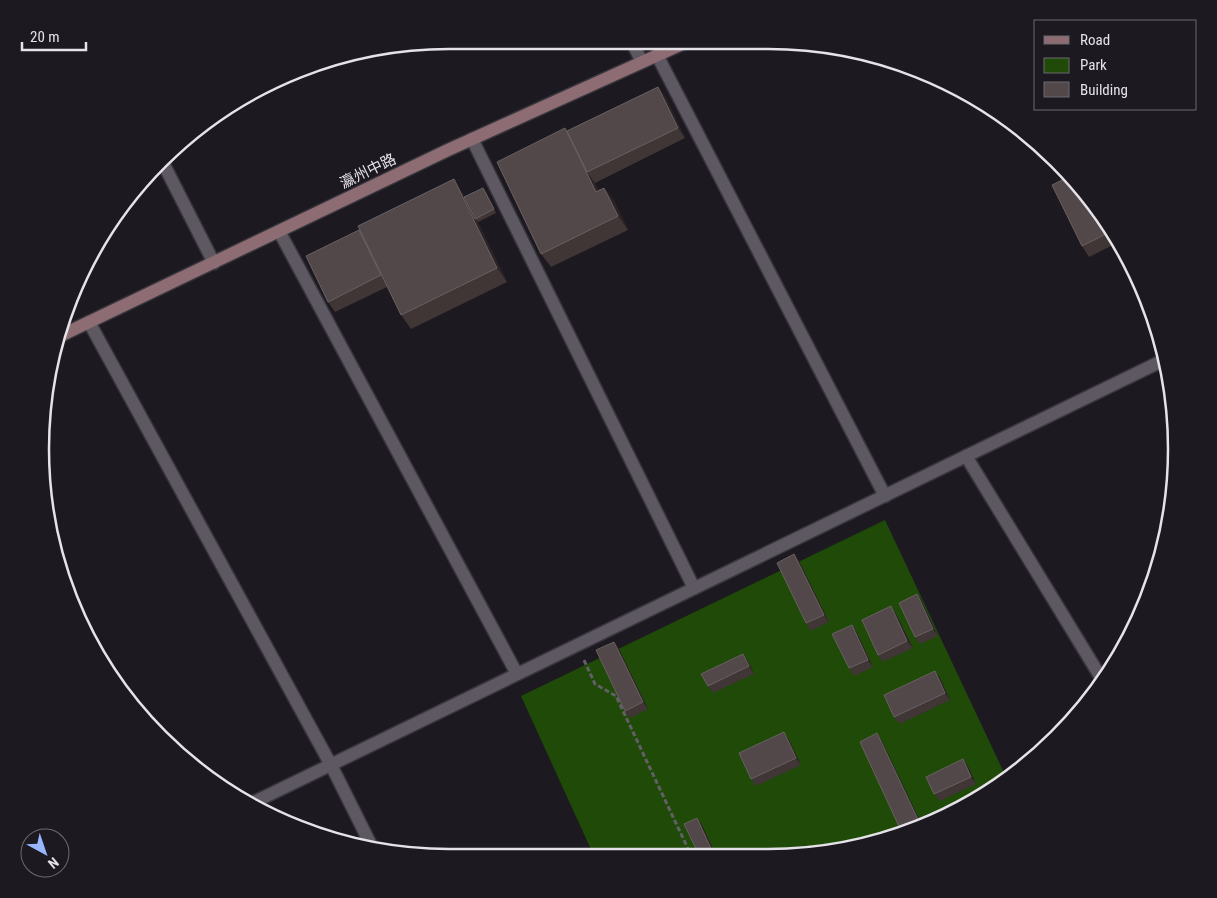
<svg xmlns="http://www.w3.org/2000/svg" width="1217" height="898" font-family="'Roboto Condensed','Noto Sans SC',sans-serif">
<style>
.park{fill:#1f4a08}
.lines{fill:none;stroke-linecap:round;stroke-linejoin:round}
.minor-casing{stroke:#38363c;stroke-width:15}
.tertiary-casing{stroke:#38363c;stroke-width:15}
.secondary-casing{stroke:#38363c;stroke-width:15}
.path{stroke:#625f66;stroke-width:3;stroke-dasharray:5 2.5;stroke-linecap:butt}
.minor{stroke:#5d5862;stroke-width:12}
.tertiary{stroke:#5d5862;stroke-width:12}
.secondary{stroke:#8d6d73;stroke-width:12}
.wall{fill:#403635}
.shaded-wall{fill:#2b2325}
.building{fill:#524849;stroke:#696062}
.labels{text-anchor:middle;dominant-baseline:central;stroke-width:4;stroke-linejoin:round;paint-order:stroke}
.street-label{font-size:15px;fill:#e5e2e8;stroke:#1d1921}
.rim{fill:none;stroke:#e5e2e8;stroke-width:2.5}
</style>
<rect width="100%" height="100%" fill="#1d1921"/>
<!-- park -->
<path class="park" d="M 885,520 L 1007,779 L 925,827 L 822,854 L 594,856 L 521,696 Z"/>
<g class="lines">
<defs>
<path id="minor" d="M 631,40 L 642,62
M 657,55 L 885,496
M 472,139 L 694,588
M 162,161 L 214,263
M 279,231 L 517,674
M 89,322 L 331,765 L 372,847
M 966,456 L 1103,681"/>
<path id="tertiary" d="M 248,805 L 1166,359"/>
<path id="secondary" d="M 62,335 L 448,150 L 691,40"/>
</defs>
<!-- minor casing -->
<use href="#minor" class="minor-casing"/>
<!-- tertiary casing -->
<use href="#tertiary" class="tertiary-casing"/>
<!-- secondary casing -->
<use href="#secondary" class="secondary-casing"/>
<!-- path -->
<path class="path" d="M 584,660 L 595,684 L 616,696 L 691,855"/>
<!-- minor -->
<use href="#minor" class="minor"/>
<!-- tertiary -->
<use href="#tertiary" class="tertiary"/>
<!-- secondary -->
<use href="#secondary" class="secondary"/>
</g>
<!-- wall -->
<path class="wall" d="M 658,87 L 666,98 L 685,138 L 595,183 L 598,190 L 604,188 L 614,201 L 628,230 L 551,267 L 541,254 L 567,131 Z
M 454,179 L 465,197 L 486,192 L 496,213 L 478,222 L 477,221 L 507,282 L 411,329 L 401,315 L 387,287 L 335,312 L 328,302 L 359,230 Z
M 1092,200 L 1119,242 L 1089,257 L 1082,246 Z
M 799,561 L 829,622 L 811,631 L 806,623 Z
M 917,594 L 922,602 L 938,636 L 920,644 L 915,637 Z
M 891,606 L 896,614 L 913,648 L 883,662 L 878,655 Z
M 852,625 L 857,633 L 873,667 L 854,676 L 849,668 Z
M 619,649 L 648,709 L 630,718 L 625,711 Z
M 748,661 L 754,674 L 713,693 L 708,686 Z
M 940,678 L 950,700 L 900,724 L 894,717 Z
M 789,740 L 801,765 L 756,786 L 751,779 Z
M 968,766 L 976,784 L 940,801 L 934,794 Z"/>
<!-- shaded-wall -->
<path class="shaded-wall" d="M 658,87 L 666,98 L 685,138 L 678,128 Z
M 565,128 L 575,142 L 587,172 L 595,183 L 606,206 L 596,192 Z
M 454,179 L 463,193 L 507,282 L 497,268 Z
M 604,188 L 614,201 L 628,230 L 618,216 Z
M 794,554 L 799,561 L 829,622 L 824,615 Z
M 917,594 L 922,602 L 938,636 L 933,629 Z
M 891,606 L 896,614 L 913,648 L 907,641 Z
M 852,625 L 857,633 L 873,667 L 868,660 Z
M 614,642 L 619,649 L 648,709 L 643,702 Z
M 743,654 L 748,661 L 754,674 L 749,666 Z
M 935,671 L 940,678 L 950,700 L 945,693 Z
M 784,732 L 789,740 L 801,765 L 796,758 Z
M 877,733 L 882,741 L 923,827 L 922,828 Z
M 963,759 L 968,766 L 976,784 L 971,777 Z
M 697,818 L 702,825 L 716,855 L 714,855 Z"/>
<!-- building -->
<path class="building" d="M 658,87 L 678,128 L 587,172 L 567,131 Z
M 565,128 L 596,192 L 604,188 L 618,216 L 541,254 L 497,162 Z
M 1068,177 L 1092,200 L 1112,231 L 1082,246 L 1052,185 Z
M 454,179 L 497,268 L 401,315 L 358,226 Z
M 483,188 L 494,209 L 475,219 L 464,197 Z
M 359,230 L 381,275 L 328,302 L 306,256 Z
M 794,554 L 824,615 L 806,623 L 777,563 Z
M 917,594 L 933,629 L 915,637 L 899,603 Z
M 891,606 L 907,641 L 878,655 L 862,620 Z
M 852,625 L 868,660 L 849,668 L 832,634 Z
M 614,642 L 643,702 L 625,711 L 596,650 Z
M 743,654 L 749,666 L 708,686 L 701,674 Z
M 935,671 L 945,693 L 894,717 L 884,695 Z
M 784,732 L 796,758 L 751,779 L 739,753 Z
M 877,733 L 922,828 L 902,833 L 860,742 Z
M 963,759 L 971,777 L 934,794 L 926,777 Z
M 697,818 L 714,855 L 699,855 L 684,824 Z"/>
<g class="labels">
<!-- street labels -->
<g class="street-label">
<text transform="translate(368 171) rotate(-26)">瀛州中路</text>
</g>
</g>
<!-- crop -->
<path d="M0 0H1217V898H0ZM449 49H768A400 400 0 0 1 1168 449V449A400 400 0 0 1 768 849H449A400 400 0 0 1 49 449V449A400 400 0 0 1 449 49Z" fill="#1d1921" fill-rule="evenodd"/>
<path class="rim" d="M449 49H768A400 400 0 0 1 1168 449V449A400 400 0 0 1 768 849H449A400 400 0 0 1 49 449V449A400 400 0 0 1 449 49Z"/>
<!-- legend -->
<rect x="1034" y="20" width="162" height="90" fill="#1d1921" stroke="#6d6971"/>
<rect x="1044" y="36" width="25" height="8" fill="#8d6d73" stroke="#6d6971"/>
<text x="1080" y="45" font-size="15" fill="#e5e2e8">Road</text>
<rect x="1044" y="58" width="25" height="15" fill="#1f4a08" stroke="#6d6971"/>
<text x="1080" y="70" font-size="15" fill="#e5e2e8">Park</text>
<rect x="1044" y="82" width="25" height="15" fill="#524849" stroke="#6d6971"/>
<text x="1080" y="95" font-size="15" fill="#e5e2e8">Building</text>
<!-- north arrow -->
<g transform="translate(45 853) rotate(140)"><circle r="24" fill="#1d1921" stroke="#6d6971"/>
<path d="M0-4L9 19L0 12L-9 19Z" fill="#97b6fd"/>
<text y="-8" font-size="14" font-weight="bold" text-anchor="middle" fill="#e5e2e8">N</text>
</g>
<!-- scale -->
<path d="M22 42v8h64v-8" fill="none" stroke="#e5e2e8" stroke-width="2.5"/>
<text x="30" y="42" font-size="15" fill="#e5e2e8" stroke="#1d1921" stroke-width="4" paint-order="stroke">20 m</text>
</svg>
